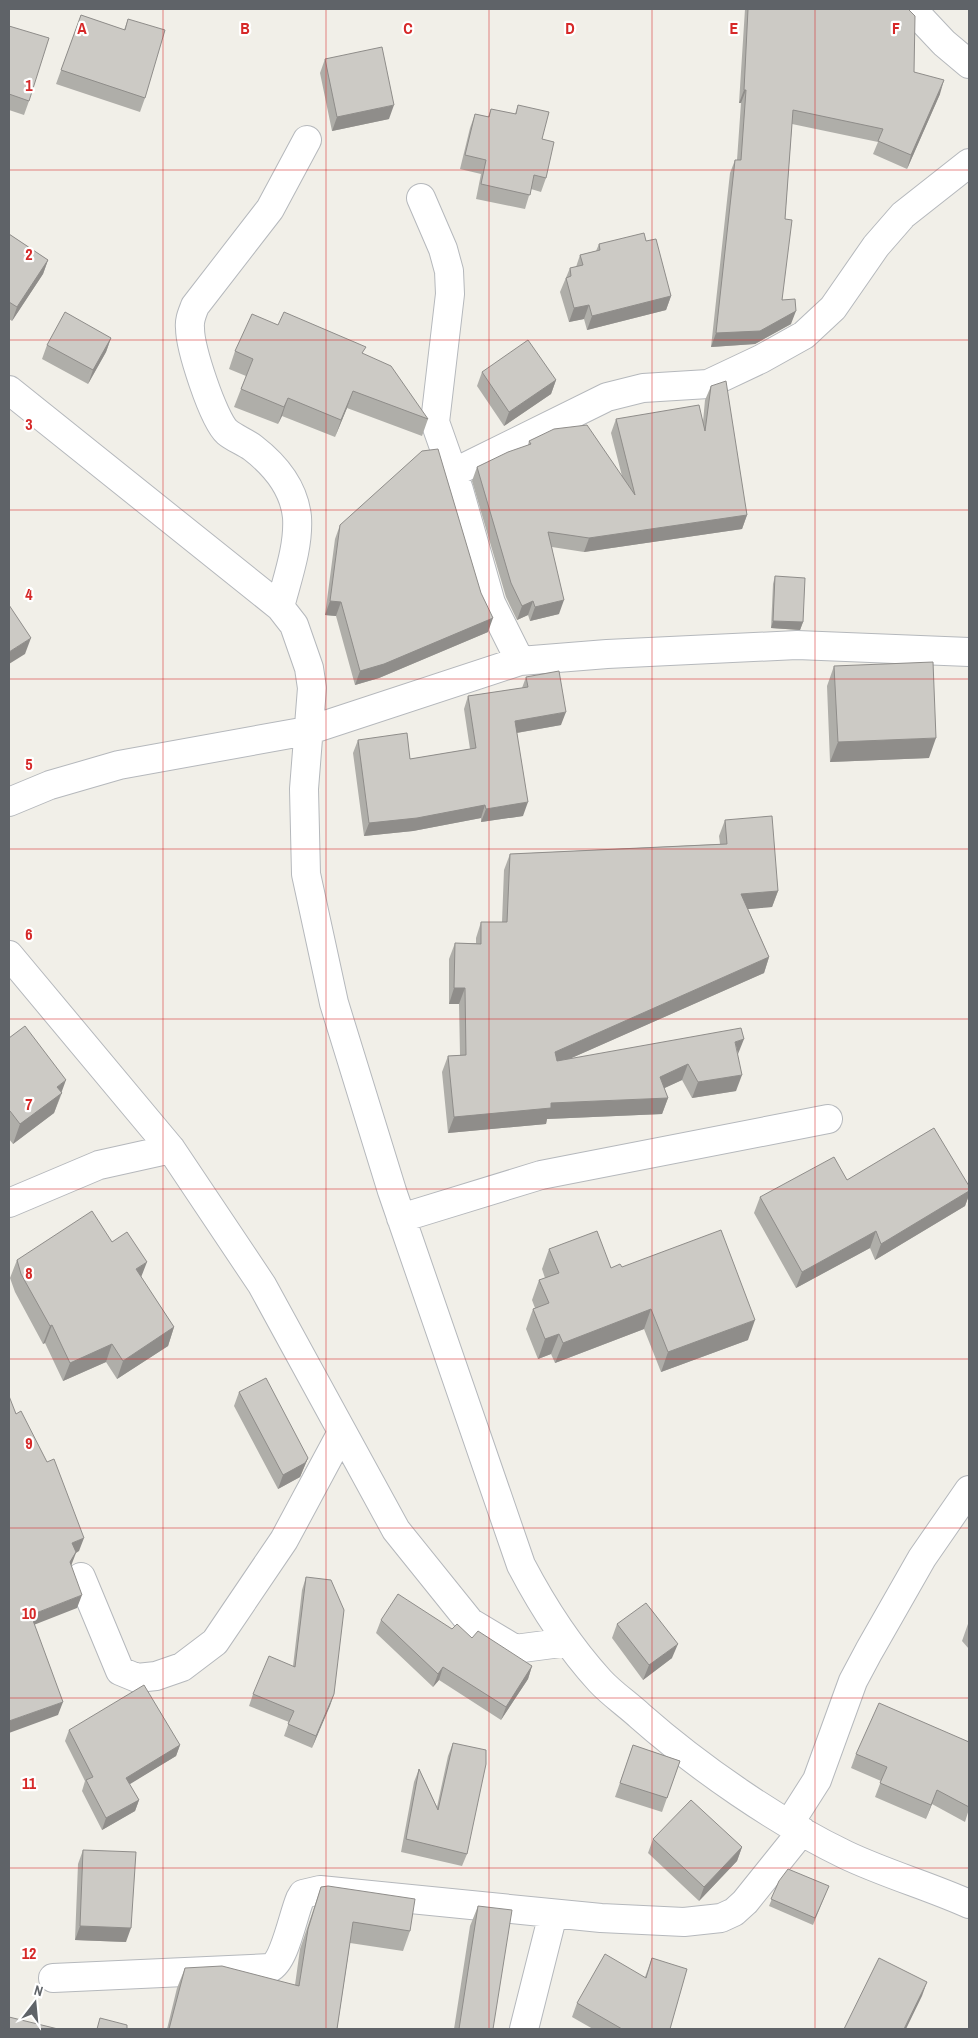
<svg xmlns="http://www.w3.org/2000/svg" width="978" height="2038" font-family="'Archivo Narrow',sans-serif">
<style>
.lines{fill:none;stroke-linecap:round;stroke-linejoin:round}
.minor-casing{stroke:#b5b8bc;stroke-width:30}
.minor{stroke:#fff;stroke-width:28}
.wall{fill:#afaea9}
.shaded-wall{fill:#8f8d8a}
.building{fill:#cccac5;stroke:#8f8d8a}
.grid{fill:none;stroke:#d62828;stroke-width:1;stroke-opacity:0.55}
.grid-label{font-size:16px;text-anchor:middle;font-weight:bold;fill:#d62828;stroke:#fff;stroke-width:4.5;stroke-linejoin:round;paint-order:stroke}
</style>
<rect width="100%" height="100%" fill="#f1efe8"/>
<g class="lines">
<defs>
<path id="minor" d="M 912,9 L 944,43 L 969,64
M 421,198 L 443,249 L 449,271 L 450,294 L 435,422 L 459,490 L 491,603 L 520,661
M 9,390 L 280,607 L 294,625 L 309,668 L 312,688 L 304,789 L 306,874 L 334,1003 L 392,1191 L 521,1565 C 543,1607 568,1646 600,1681 C 612,1694 627,1704 640,1716 C 698,1767 777,1822 846,1855 C 886,1874 929,1886 969,1904
M 453,473 L 607,397 L 643,388 L 708,384 L 761,359 L 804,335 L 833,308 L 876,246 L 903,215 L 969,163
M 280,607 C 287,579 299,547 297,517 C 294,488 275,465 253,448 C 245,442 234,438 227,432 C 213,419 190,348 190,328 C 189,320 192,314 195,306 L 270,209 L 307,140
M 9,802 L 50,785 L 119,765 L 307,731 L 520,661 L 607,654 L 797,645 L 969,652
M 9,955 L 171,1149 L 262,1285 L 396,1530 L 470,1622 L 515,1649 L 568,1642
M 9,1203 L 99,1165 L 171,1149
M 401,1218 L 541,1175 L 828,1119
M 81,1577 L 120,1671 L 137,1678 L 156,1676 L 182,1667 L 215,1642 L 284,1540 L 342,1432
M 789,1824 L 817,1780 L 853,1681 L 869,1651 L 922,1558 L 969,1490
M 53,1978 L 270,1968 C 285,1961 293,1915 300,1899 L 303,1894 L 320,1890 L 601,1918 L 684,1922 L 721,1918 L 734,1912 L 745,1902 L 802,1831
M 524,2029 L 553,1914"/>
</defs>
<!-- minor casing -->
<use href="#minor" class="minor-casing"/>
<!-- minor -->
<use href="#minor" class="minor"/>
</g>
<!-- wall -->
<path class="wall" d="M 745,9 L 908,9 L 914,72 L 940,94 L 907,169 L 873,154 L 878,142 L 792,124 L 785,219 L 782,300 L 791,324 L 755,344 L 711,347 L 730,173 L 735,160 L 737,160 L 741,103 L 739,103 Z
M 81,15 L 124,30 L 128,19 L 145,98 L 140,112 L 56,84 Z
M 9,26 L 29,101 L 24,115 L 9,110 Z
M 325,59 L 389,119 L 332,131 L 320,73 Z
M 518,105 L 542,139 L 546,178 L 541,192 L 531,189 L 525,209 L 476,199 L 481,174 L 460,169 L 470,128 L 475,114 L 488,117 L 491,109 L 515,114 Z
M 9,234 L 48,260 L 43,274 L 12,321 L 9,319 Z
M 646,241 L 671,296 L 666,310 L 587,330 L 584,319 L 569,322 L 560,292 L 570,268 L 576,267 L 580,255 L 596,251 L 599,244 Z
M 278,325 L 363,354 L 428,419 L 422,436 L 347,408 L 335,437 L 282,416 L 278,424 L 234,407 L 246,376 L 229,369 L 235,351 Z
M 111,338 L 106,352 L 88,384 L 42,359 L 47,345 Z
M 482,372 L 556,380 L 551,394 L 504,426 L 477,386 Z
M 711,386 L 747,515 L 742,529 L 584,552 L 552,547 L 559,614 L 530,621 L 528,615 L 517,620 L 506,597 L 472,481 L 477,467 L 528,445 L 529,441 L 622,476 L 611,433 L 616,419 L 703,422 L 705,400 Z
M 340,525 L 488,632 L 379,678 L 355,685 L 336,616 L 325,615 L 335,539 Z
M 775,576 L 803,622 L 800,630 L 771,628 L 773,584 Z
M 834,666 L 929,758 L 830,762 L 827,686 Z
M 526,677 L 561,725 L 517,733 L 523,816 L 481,822 L 481,818 L 413,831 L 364,836 L 353,753 L 358,740 L 410,759 L 470,749 L 464,709 L 468,696 L 522,688 Z
M 725,820 L 778,891 L 772,907 L 748,909 L 769,957 L 764,973 L 569,1059 L 738,1055 L 736,1091 L 692,1098 L 682,1080 L 664,1088 L 668,1098 L 662,1114 L 547,1119 L 546,1124 L 448,1133 L 442,1072 L 448,1056 L 460,1055 L 459,1004 L 449,1004 L 449,959 L 455,943 L 476,943 L 476,938 L 481,922 L 502,922 L 504,870 L 510,854 L 720,844 L 719,836 Z
M 9,1038 L 62,1093 L 54,1113 L 13,1144 L 9,1139 Z
M 847,1180 L 969,1186 L 969,1195 L 965,1206 L 875,1260 L 870,1248 L 796,1288 L 754,1213 L 760,1197 Z
M 112,1242 L 141,1277 L 174,1327 L 168,1346 L 117,1379 L 106,1362 L 63,1381 L 45,1343 L 43,1344 L 15,1292 L 10,1278 L 17,1260 Z
M 549,1249 L 611,1268 L 622,1267 L 748,1340 L 661,1372 L 644,1329 L 555,1363 L 551,1354 L 538,1359 L 526,1329 L 533,1309 L 535,1308 L 532,1300 L 539,1280 L 545,1278 L 542,1269 Z
M 239,1392 L 308,1458 L 300,1477 L 278,1489 L 234,1406 Z
M 306,1577 L 334,1694 L 312,1748 L 284,1736 L 289,1722 L 249,1706 L 253,1694 L 293,1666 L 302,1590 Z
M 381,1620 L 452,1629 L 532,1666 L 528,1679 L 501,1720 L 439,1680 L 433,1687 L 376,1633 Z
M 969,1621 L 969,1649 L 962,1641 Z
M 617,1624 L 672,1658 L 643,1680 L 612,1638 Z
M 69,1730 L 180,1745 L 176,1756 L 129,1784 L 139,1800 L 135,1811 L 102,1830 L 82,1791 L 85,1781 L 65,1741 Z
M 969,1742 L 969,1809 L 965,1822 L 932,1804 L 926,1819 L 875,1797 L 881,1781 L 851,1768 L 856,1754 Z
M 453,1743 L 467,1854 L 462,1866 L 401,1852 L 414,1782 L 419,1769 L 437,1807 L 448,1756 Z
M 633,1745 L 680,1761 L 662,1812 L 615,1797 Z
M 653,1839 L 742,1847 L 737,1861 L 699,1901 L 648,1853 Z
M 83,1850 L 126,1942 L 75,1940 L 78,1864 Z
M 779,1881 L 826,1893 L 813,1925 L 769,1906 Z
M 321,1887 L 410,1931 L 403,1951 L 350,1943 L 337,2029 L 167,2029 L 177,1988 L 185,1968 L 295,1985 L 300,1949 Z
M 478,1906 L 493,2029 L 454,2029 L 470,1926 Z
M 652,1958 L 670,2029 L 593,2029 L 572,2017 L 577,2003 L 645,1977 Z"/>
<!-- shaded-wall -->
<path class="shaded-wall" d="M 944,80 L 940,94 L 907,169 L 911,155 Z
M 744,90 L 746,90 L 741,103 L 739,103 Z
M 394,105 L 389,119 L 332,131 L 337,117 Z
M 48,260 L 43,274 L 12,321 L 17,307 Z
M 671,296 L 666,310 L 587,330 L 592,316 Z
M 589,305 L 584,319 L 569,322 L 574,308 Z
M 796,311 L 791,324 L 755,344 L 711,347 L 716,333 Z
M 111,338 L 106,352 L 88,384 L 93,370 Z
M 556,380 L 551,394 L 504,426 L 509,412 Z
M 353,391 L 347,408 L 335,437 L 341,420 Z
M 288,398 L 282,416 L 278,424 L 284,407 Z
M 747,515 L 742,529 L 584,552 L 589,538 Z
M 564,600 L 559,614 L 530,621 L 535,607 Z
M 330,601 L 341,602 L 336,616 L 325,615 Z
M 533,601 L 528,615 L 517,620 L 522,606 Z
M 493,618 L 488,632 L 379,678 L 355,685 L 360,671 Z
M 773,621 L 803,622 L 800,630 L 771,628 Z
M 31,638 L 25,654 L 9,664 L 9,652 Z
M 566,712 L 561,725 L 510,734 L 515,721 Z
M 936,738 L 929,758 L 830,762 L 838,742 Z
M 528,802 L 523,816 L 481,822 L 486,809 Z
M 485,805 L 481,818 L 413,831 L 364,836 L 369,823 Z
M 778,891 L 772,907 L 736,910 L 741,894 Z
M 769,957 L 764,973 L 549,1068 L 555,1052 Z
M 454,988 L 465,988 L 459,1004 L 449,1004 Z
M 744,1039 L 738,1054 L 735,1042 Z
M 688,1064 L 682,1080 L 654,1093 L 660,1077 Z
M 742,1075 L 736,1091 L 692,1098 L 698,1082 Z
M 66,1080 L 54,1113 L 13,1144 L 20,1124 L 57,1087 Z
M 668,1098 L 662,1114 L 547,1119 L 546,1124 L 448,1133 L 454,1117 L 551,1103 Z
M 969,1191 L 969,1195 L 965,1206 L 875,1260 L 881,1244 Z
M 876,1231 L 870,1248 L 796,1288 L 802,1272 Z
M 147,1262 L 140,1280 L 136,1269 Z
M 651,1309 L 644,1329 L 555,1363 L 563,1343 Z
M 755,1320 L 748,1340 L 661,1372 L 668,1352 Z
M 52,1325 L 45,1343 L 43,1344 L 50,1326 Z
M 174,1327 L 168,1346 L 117,1379 L 123,1361 Z
M 559,1334 L 551,1354 L 538,1359 L 545,1339 Z
M 112,1344 L 106,1362 L 63,1381 L 70,1363 Z
M 308,1458 L 300,1477 L 278,1489 L 283,1475 Z
M 84,1538 L 79,1551 L 76,1553 L 71,1566 L 66,1575 L 72,1543 Z
M 82,1595 L 77,1608 L 26,1628 L 31,1615 Z
M 678,1644 L 672,1658 L 643,1680 L 649,1665 Z
M 532,1666 L 528,1679 L 501,1720 L 506,1707 Z
M 443,1667 L 439,1680 L 433,1687 L 438,1674 Z
M 334,1694 L 330,1706 L 312,1748 L 316,1736 Z
M 63,1702 L 58,1715 L 9,1733 L 9,1721 Z
M 180,1745 L 176,1756 L 122,1789 L 126,1778 Z
M 937,1790 L 932,1804 L 926,1819 L 931,1805 Z
M 139,1800 L 135,1811 L 102,1830 L 106,1818 Z
M 742,1847 L 737,1861 L 699,1901 L 704,1887 Z
M 80,1926 L 131,1928 L 126,1942 L 75,1940 Z
M 927,1982 L 922,1996 L 906,2029 L 904,2029 Z"/>
<!-- building -->
<path class="building" d="M 748,9 L 908,9 L 915,16 L 914,72 L 944,80 L 911,155 L 878,141 L 883,129 L 793,110 L 785,219 L 792,220 L 782,300 L 795,299 L 796,311 L 760,331 L 716,333 L 735,160 L 741,160 L 746,90 L 744,90 Z
M 81,15 L 125,30 L 128,19 L 165,30 L 145,98 L 61,70 Z
M 9,26 L 49,38 L 29,101 L 9,94 Z
M 382,47 L 394,105 L 337,117 L 325,59 Z
M 518,105 L 549,112 L 542,139 L 554,142 L 546,178 L 534,175 L 530,195 L 481,184 L 486,160 L 465,155 L 475,114 L 489,117 L 491,109 L 516,114 Z
M 644,233 L 646,241 L 656,239 L 671,296 L 592,316 L 589,305 L 574,308 L 566,278 L 571,276 L 570,268 L 583,265 L 580,255 L 600,250 L 599,244 Z
M 9,234 L 48,260 L 17,307 L 9,302 Z
M 65,312 L 111,338 L 93,370 L 47,345 Z
M 284,312 L 366,347 L 362,353 L 391,366 L 428,419 L 353,391 L 341,420 L 288,398 L 284,407 L 241,389 L 253,359 L 235,351 L 252,314 L 278,325 Z
M 528,340 L 556,380 L 509,412 L 482,372 Z
M 726,381 L 747,515 L 589,538 L 548,532 L 564,600 L 535,607 L 533,601 L 522,606 L 511,583 L 477,467 L 508,452 L 531,444 L 529,441 L 554,429 L 587,425 L 635,495 L 616,419 L 699,405 L 705,431 L 711,386 Z
M 438,449 L 481,593 L 493,618 L 384,664 L 360,671 L 341,602 L 330,601 L 340,525 L 422,451 Z
M 775,576 L 805,578 L 803,622 L 773,621 Z
M 9,605 L 31,638 L 9,652 Z
M 933,662 L 936,738 L 838,742 L 834,666 Z
M 559,671 L 566,712 L 515,721 L 528,802 L 486,809 L 485,805 L 417,818 L 369,823 L 358,740 L 407,733 L 410,759 L 476,748 L 468,696 L 528,687 L 526,677 Z
M 772,816 L 778,891 L 741,894 L 769,957 L 555,1052 L 557,1061 L 741,1028 L 744,1039 L 735,1042 L 742,1075 L 698,1082 L 688,1064 L 660,1077 L 668,1098 L 551,1103 L 551,1108 L 454,1117 L 448,1056 L 466,1055 L 465,988 L 454,988 L 455,943 L 481,944 L 481,922 L 507,922 L 510,854 L 727,844 L 725,820 Z
M 25,1026 L 66,1080 L 57,1087 L 62,1093 L 20,1124 L 10,1111 L 9,1111 L 9,1038 Z
M 934,1128 L 969,1186 L 969,1191 L 881,1244 L 876,1231 L 802,1272 L 760,1197 L 834,1157 L 847,1180 Z
M 92,1211 L 112,1242 L 127,1232 L 147,1262 L 136,1269 L 174,1327 L 123,1361 L 112,1344 L 70,1363 L 52,1325 L 50,1326 L 21,1274 L 17,1260 Z
M 721,1230 L 755,1320 L 668,1352 L 651,1309 L 563,1343 L 559,1334 L 545,1339 L 533,1309 L 549,1303 L 539,1280 L 559,1273 L 549,1249 L 597,1231 L 611,1268 L 620,1264 L 622,1267 Z
M 266,1378 L 308,1458 L 305,1463 L 283,1475 L 239,1392 Z
M 9,1396 L 16,1414 L 21,1411 L 47,1462 L 54,1459 L 84,1538 L 72,1543 L 76,1552 L 70,1562 L 82,1595 L 31,1615 L 63,1702 L 9,1721 Z
M 306,1577 L 331,1580 L 344,1610 L 334,1694 L 316,1736 L 288,1724 L 294,1711 L 253,1694 L 269,1656 L 295,1667 Z
M 398,1594 L 452,1629 L 457,1624 L 472,1638 L 478,1631 L 532,1666 L 506,1707 L 443,1667 L 438,1674 L 381,1620 Z
M 646,1603 L 678,1644 L 649,1665 L 617,1624 Z
M 144,1685 L 180,1745 L 126,1778 L 139,1800 L 106,1818 L 86,1780 L 93,1777 L 69,1730 Z
M 879,1703 L 969,1742 L 969,1807 L 937,1790 L 931,1805 L 880,1783 L 887,1767 L 856,1754 Z
M 453,1743 L 486,1750 L 486,1764 L 467,1854 L 406,1839 L 419,1769 L 438,1810 Z
M 633,1745 L 680,1761 L 667,1798 L 620,1783 Z
M 691,1800 L 742,1847 L 704,1887 L 653,1839 Z
M 83,1850 L 136,1852 L 131,1928 L 80,1926 Z
M 788,1869 L 829,1886 L 815,1918 L 771,1899 L 779,1881 Z
M 328,1886 L 415,1899 L 410,1931 L 353,1922 L 337,2029 L 169,2029 L 185,1968 L 222,1966 L 299,1986 L 308,1929 L 321,1887 Z
M 478,1906 L 512,1910 L 493,2029 L 459,2029 Z
M 605,1954 L 646,1978 L 652,1958 L 687,1969 L 670,2029 L 622,2029 L 577,2003 Z
M 879,1958 L 927,1982 L 904,2029 L 844,2029 Z
M 9,2017 L 58,2029 L 9,2029 Z
M 100,2018 L 127,2025 L 127,2029 L 97,2029 Z"/>
<!-- grid -->
<path class="grid" d="M 163,9 L 163,2029M 326,9 L 326,2029M 489,9 L 489,2029M 652,9 L 652,2029M 815,9 L 815,2029M 9,170 L 969,170M 9,340 L 969,340M 9,510 L 969,510M 9,679 L 969,679M 9,849 L 969,849M 9,1019 L 969,1019M 9,1189 L 969,1189M 9,1359 L 969,1359M 9,1528 L 969,1528M 9,1698 L 969,1698M 9,1868 L 969,1868"/>
<g class="grid-label">
<text x="82" y="34">A</text>
<text x="245" y="34">B</text>
<text x="408" y="34">C</text>
<text x="570" y="34">D</text>
<text x="734" y="34">E</text>
<text x="896" y="34">F</text>
<text x="29" y="91">1</text>
<text x="29" y="260">2</text>
<text x="29" y="430">3</text>
<text x="29" y="600">4</text>
<text x="29" y="770">5</text>
<text x="29" y="940">6</text>
<text x="29" y="1110">7</text>
<text x="29" y="1279">8</text>
<text x="29" y="1449">9</text>
<text x="29" y="1619">10</text>
<text x="29" y="1789">11</text>
<text x="29" y="1959">12</text>
</g>
<!-- border -->
<rect width="978" height="2038" fill="none" stroke="#5f6368" stroke-width="20"/>
<!-- north arrow -->
<g transform="translate(35 2003) rotate(16)" stroke="#ffffff" stroke-width="4" paint-order="stroke">
<path d="M0-4L9 19L0 12L-9 19Z" fill="#5f6368"/>
<text y="-8" font-size="14" font-weight="bold" text-anchor="middle" fill="#5f6368">N</text>
</g>
</svg>
